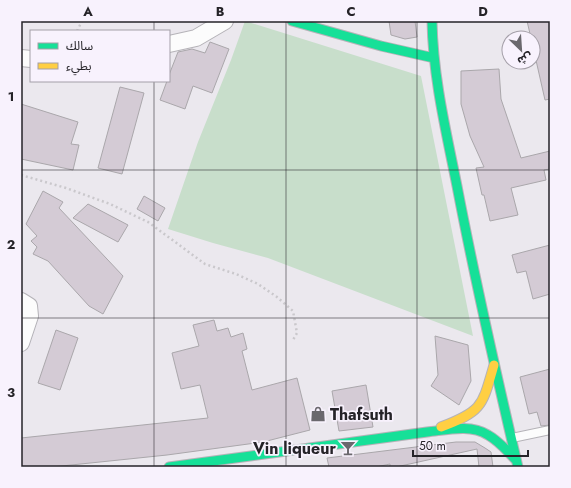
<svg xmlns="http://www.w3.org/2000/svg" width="571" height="488" font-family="Jost,'Noto Sans Arabic',sans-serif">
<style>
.green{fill:#c8decb}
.building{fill:#d4cbd5;stroke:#aaa7ab}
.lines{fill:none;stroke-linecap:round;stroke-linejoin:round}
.lane-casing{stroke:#b5b3b8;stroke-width:10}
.street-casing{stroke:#b5b3b8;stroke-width:18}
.fast-casing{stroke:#b5b3b8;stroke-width:11}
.slow-casing{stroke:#b5b3b8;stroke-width:11}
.path{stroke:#cac8cc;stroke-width:2.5;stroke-dasharray:2 3;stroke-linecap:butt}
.lane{stroke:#fcfcfc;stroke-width:8}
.street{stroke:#fcfcfc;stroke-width:16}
.fast{stroke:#16e098;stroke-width:9}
.slow{stroke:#ffcf43;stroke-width:9}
.grid{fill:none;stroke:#252328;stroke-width:1;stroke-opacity:0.55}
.labels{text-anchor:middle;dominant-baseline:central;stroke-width:3.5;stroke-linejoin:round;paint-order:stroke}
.poi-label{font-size:16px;font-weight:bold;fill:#252328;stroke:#f8f2fd;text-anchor:start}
.neatline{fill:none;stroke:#252328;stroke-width:1.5}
.grid-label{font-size:13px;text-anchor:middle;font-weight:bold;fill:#252328}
</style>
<rect width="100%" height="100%" fill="#ebe8ee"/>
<!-- green -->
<path class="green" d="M 245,21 L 421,76 L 473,336 L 268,258 L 213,243 L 168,229 L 198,142 L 231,60 Z"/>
<!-- building -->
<path class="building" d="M 389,21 L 415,21 L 417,37 L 405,39 L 391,35 Z
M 527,21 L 550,21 L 550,99 L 545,100 L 533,47 L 533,38 L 531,38 Z
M 210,42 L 229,49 L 212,93 L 193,86 L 185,109 L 160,100 L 167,81 L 169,81 L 169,75 L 178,52 L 192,49 L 205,53 Z
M 499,69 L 501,99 L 521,158 L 550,151 L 550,169 L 544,170 L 546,180 L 511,188 L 518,215 L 490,221 L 484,195 L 482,195 L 476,168 L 484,167 L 470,136 L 461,104 L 461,71 Z
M 120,87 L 144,93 L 122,174 L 98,168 Z
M 21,104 L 78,122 L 71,144 L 79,145 L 73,170 L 21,159 Z
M 43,191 L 63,202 L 59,208 L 123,276 L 103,314 L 89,306 L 48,261 L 33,254 L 37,247 L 31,241 L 37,236 L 26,224 Z
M 144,196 L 165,208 L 158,221 L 137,209 Z
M 88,204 L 128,225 L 118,242 L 73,218 Z
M 550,245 L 550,294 L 533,299 L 526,271 L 517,273 L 512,255 Z
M 214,320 L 217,331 L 228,328 L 231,337 L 243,333 L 247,349 L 242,351 L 252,390 L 297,378 L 310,430 L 263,442 L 167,455 L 52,467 L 21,467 L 21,438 L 208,418 L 200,385 L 181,389 L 172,353 L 199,346 L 193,325 Z
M 56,330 L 78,338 L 60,390 L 38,383 Z
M 435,336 L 468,345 L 471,381 L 459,405 L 431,386 L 438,375 Z
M 550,369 L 550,425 L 541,426 L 537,412 L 529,414 L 520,377 Z
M 366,385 L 373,427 L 339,431 L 332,391 Z
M 456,442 L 475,442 L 485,448 L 491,452 L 493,467 L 479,467 L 477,449 L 396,467 L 390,467 L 390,464 L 376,467 L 329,467 L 327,458 Z"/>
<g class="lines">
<defs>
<path id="lane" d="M 512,438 L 550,430"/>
<path id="street" d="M 169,44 L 196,38 L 225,21
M 21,58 L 31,59
M 21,301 L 29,306 L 30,316 L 21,343"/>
<path id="fast" d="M 292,21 L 381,46 L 434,58
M 432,21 C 433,77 446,131 457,186 C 475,280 496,373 518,467
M 169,467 L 427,432 C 447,430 470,424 488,435 C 499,441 507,451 516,460"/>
<path id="slow" d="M 441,427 C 483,411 482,406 494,365"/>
</defs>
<!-- lane casing -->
<use href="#lane" class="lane-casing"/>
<!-- street casing -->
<use href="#street" class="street-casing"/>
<!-- fast casing -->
<use href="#fast" class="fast-casing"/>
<!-- slow casing -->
<use href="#slow" class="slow-casing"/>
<!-- path -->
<path class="path" d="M 77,31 L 82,21
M 21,175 L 66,188 L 110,204 L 148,222 L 205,264 L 236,274 L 258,284 L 277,297 L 293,311 L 297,333 L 293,340"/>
<!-- lane -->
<use href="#lane" class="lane"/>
<!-- street -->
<use href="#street" class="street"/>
<!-- fast -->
<use href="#fast" class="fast"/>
<!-- slow -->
<use href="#slow" class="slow"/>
</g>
<!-- grid -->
<path class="grid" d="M 154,21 L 154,31M 286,21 L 286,467M 417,21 L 417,467M 154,81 L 154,467M 21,170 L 550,170M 21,318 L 550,318"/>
<!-- icons -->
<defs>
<symbol id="shop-bare" viewBox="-9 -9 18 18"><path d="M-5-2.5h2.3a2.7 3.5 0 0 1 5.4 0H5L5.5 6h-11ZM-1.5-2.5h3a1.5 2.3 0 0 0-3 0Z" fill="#6a686d" stroke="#f8f2fd" stroke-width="2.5" paint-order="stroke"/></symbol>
<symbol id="bar-bare" viewBox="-9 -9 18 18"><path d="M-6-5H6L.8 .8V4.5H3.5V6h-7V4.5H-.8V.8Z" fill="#6a686d" stroke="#f8f2fd" stroke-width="2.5" paint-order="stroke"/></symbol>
</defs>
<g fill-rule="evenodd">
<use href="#shop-bare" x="307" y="403" width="22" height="22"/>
<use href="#bar-bare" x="337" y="437" width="22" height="22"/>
</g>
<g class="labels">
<!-- poi labels -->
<g class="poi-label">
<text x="330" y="414">Thafsuth</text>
<text x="336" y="448" text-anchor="end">Vin liqueur</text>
</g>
</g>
<!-- border -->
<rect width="571" height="488" fill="none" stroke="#f8f2fd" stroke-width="44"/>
<!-- legend -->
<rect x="30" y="30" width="140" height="52" fill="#f8f2fd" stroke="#a49fa8"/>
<rect x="38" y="43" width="20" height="6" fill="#16e098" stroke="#a49fa8"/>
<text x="66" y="50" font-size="12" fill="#252328">سالك</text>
<rect x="38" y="63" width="20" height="6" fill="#ffcf43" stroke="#a49fa8"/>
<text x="66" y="70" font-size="12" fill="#252328">بطيء</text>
<!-- north arrow -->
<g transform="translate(521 50) rotate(155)"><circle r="19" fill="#f8f2fd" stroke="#a49fa8"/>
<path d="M0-3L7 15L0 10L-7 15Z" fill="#6a686d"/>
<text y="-6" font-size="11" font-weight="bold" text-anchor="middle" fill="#252328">ش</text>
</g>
<!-- scale -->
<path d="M413 450v6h115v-6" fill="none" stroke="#252328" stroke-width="2"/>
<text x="419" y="450" font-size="12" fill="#252328" stroke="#f8f2fd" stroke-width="3" paint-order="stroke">50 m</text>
<rect x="22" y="22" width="527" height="444" class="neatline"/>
<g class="grid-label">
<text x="88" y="16">A</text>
<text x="220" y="16">B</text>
<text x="351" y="16">C</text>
<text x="483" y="16">D</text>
<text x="11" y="101">1</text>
<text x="11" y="249">2</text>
<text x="11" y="397">3</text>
</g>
</svg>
